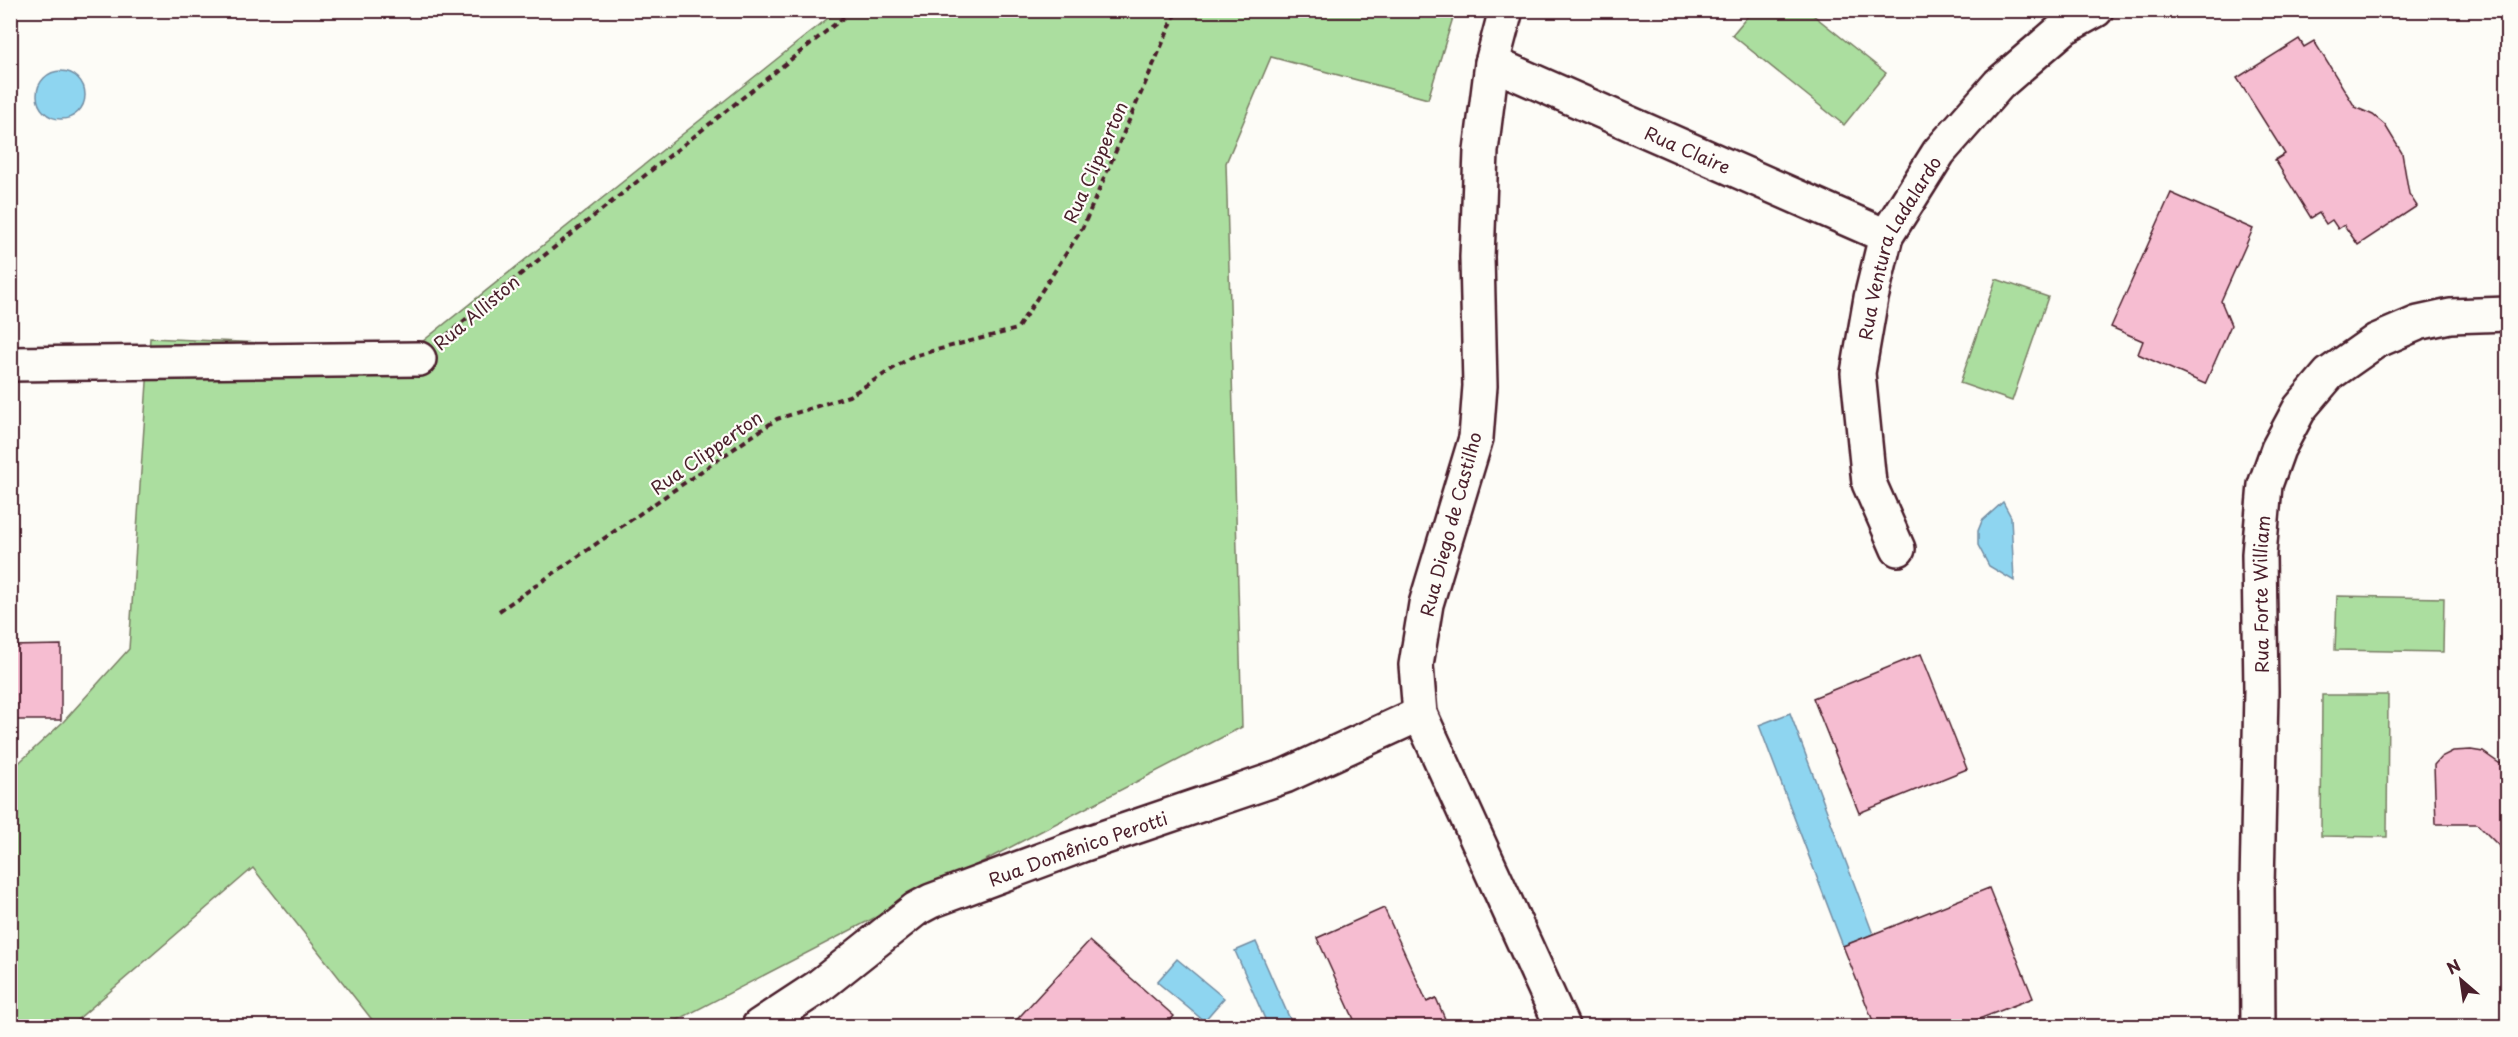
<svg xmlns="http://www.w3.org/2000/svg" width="2518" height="1037" font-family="'Playpen Sans',sans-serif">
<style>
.green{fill:#abde9f;stroke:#7a7e65;stroke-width:1.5}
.water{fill:#8ed5f0;stroke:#738ca1;stroke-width:1.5}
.building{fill:#f6bdd1;stroke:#4a1f2b;stroke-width:1.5}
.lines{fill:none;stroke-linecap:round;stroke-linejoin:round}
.street-casing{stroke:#4a1f2b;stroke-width:38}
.path{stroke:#4a1f2b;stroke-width:4;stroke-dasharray:6 4.5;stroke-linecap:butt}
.street{stroke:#fdfcf7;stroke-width:33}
.labels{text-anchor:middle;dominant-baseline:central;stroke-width:4.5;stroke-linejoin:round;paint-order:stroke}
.street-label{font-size:18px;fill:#4a1f2b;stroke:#fdfcf7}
</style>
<rect width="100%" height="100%" fill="#fdfcf7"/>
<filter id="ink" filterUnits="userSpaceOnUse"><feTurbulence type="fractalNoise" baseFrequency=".0167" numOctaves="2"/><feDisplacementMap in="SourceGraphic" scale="12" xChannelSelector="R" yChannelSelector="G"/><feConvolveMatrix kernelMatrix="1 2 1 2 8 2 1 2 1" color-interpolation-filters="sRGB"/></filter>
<g filter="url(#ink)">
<!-- green -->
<path class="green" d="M 1753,10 L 1808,11 L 1886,73 L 1844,125 L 1732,35 Z
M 837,11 L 1455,11 L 1428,99 L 1271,57 L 1226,163 L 1242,727 L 666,1026 L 377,1026 L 253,868 L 70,1026 L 11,1026 L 11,770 L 63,722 L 129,649 L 150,338 L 353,347 L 418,345 Z
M 1996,279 L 2048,297 L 2012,401 L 1960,383 Z
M 2337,596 L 2444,598 L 2443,652 L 2335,650 Z
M 2322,695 L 2388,695 L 2387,837 L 2321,836 Z"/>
<!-- water -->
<path class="water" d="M37 95a24 24 0 1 1 48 0a24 24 0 1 1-48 0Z
M 2003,502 L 2011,517 L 2014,581 L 1989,566 L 1978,545 L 1978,531 L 1982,521 Z
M 1790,713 L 1873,934 L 1843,946 L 1759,725 Z
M 1256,942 L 1293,1026 L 1268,1026 L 1235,951 Z
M 1177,959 L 1224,998 L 1204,1021 L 1157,982 Z"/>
<!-- building -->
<path class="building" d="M 2299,39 L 2304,47 L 2314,41 L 2355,107 L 2373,115 L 2385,125 L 2402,153 L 2409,194 L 2417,206 L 2358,245 L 2344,225 L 2338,229 L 2332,220 L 2326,224 L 2319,213 L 2311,218 L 2275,160 L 2285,154 L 2237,78 Z
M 10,89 L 17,116 L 10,124 Z
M 2171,193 L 2253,229 L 2221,301 L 2231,325 L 2205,384 L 2138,354 L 2143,341 L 2111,327 Z
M 61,645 L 61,720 L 10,720 L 10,646 Z
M 1921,654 L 1967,769 L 1859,813 L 1813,698 Z
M 2471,750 L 2483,752 L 2499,763 L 2508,764 L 2508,855 L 2477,824 L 2436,824 L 2434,765 L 2441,757 L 2453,751 Z
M 1989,888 L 2033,998 L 1961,1026 L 1875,1026 L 1843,946 Z
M 1384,908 L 1427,1002 L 1436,998 L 1445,1019 L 1434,1026 L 1357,1026 L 1317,938 Z
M 1089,941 L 1174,1016 L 1165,1026 L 1011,1026 Z"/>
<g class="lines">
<defs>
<g id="street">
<path d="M 1506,10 L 1492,63 L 1481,151 L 1477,257 L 1480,386 L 1476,438 L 1426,604 L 1416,665 L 1420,714 L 1562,1026"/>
<path id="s1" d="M 1492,63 L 1886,236"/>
<path d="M 10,364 L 419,359"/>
<path id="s2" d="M 1898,549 L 1869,483 L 1858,373 L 1871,298 L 1886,236 L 1939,152 L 1999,84 L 2065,27 L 2096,10"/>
<path id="s3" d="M 759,1026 L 818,987 L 916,909 L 931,901 L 1082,845 L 1285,776 L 1420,714"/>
<path id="s4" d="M 2258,1026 L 2257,886 L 2261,691 L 2259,554 L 2265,485 L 2278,449 L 2300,408 L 2329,374 L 2376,341 L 2418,323 L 2450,316 L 2508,314"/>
</g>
</defs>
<!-- street casing -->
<use href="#street" class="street-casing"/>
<!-- path -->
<path class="path" d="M 446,336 L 497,293 L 853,10
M 499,611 L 777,419 L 849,396 L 913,356 L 1017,329 L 1082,229 L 1177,10"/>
<!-- street -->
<use href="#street" class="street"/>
</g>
</g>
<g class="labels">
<!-- street labels -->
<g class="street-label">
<text stroke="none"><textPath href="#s1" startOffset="214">Rua Claire</textPath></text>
<text transform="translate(1095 162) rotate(-66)">Rua Clipperton</text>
<text stroke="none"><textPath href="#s2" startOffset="316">Rua Ventura Ladalardo</textPath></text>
<text transform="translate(476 312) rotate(-40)">Rua Alliston</text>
<text transform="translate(706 452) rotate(-35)">Rua Clipperton</text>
<text transform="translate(1450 524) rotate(-75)">Rua Diego de Castilho</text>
<text stroke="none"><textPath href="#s4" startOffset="432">Rua Forte William</textPath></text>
<text stroke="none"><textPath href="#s3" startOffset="369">Rua Domênico Perotti</textPath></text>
</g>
</g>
<!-- margin -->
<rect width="2518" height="1037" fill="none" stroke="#fdfcf7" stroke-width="36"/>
<rect x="18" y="18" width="2482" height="1001" fill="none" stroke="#4a1f2b" stroke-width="2" filter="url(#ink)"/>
<!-- north arrow -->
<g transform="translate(2461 980) rotate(331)" stroke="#fdfcf7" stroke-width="4.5" paint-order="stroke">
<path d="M0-4.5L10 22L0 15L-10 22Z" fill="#4a1f2b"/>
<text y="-9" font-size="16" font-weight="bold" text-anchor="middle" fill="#4a1f2b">N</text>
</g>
</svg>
